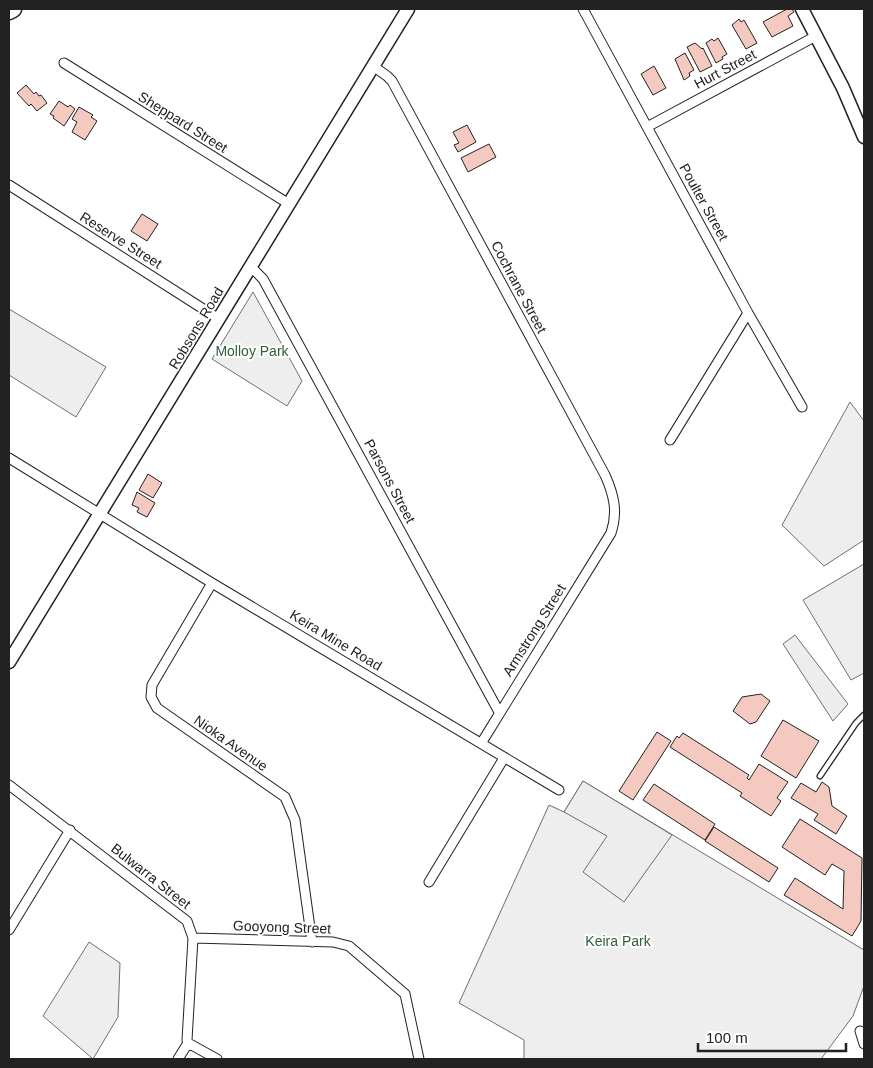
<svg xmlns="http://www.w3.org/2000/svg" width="873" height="1068" font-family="Helvetica,sans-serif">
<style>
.green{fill:#eee;stroke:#6f6f6f}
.parking{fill:#ededed;stroke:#6f6f6f}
.building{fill:#f3c9c0;stroke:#222}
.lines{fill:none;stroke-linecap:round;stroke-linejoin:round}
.lane-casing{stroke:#222;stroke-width:7}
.street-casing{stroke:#222;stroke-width:11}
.secondary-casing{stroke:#222;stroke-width:15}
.highway-casing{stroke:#222;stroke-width:19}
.lane{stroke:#fff;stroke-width:4.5}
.street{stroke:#fff;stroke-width:9}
.secondary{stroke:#fff;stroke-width:12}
.highway{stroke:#fff;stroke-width:16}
.labels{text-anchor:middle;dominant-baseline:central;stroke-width:4;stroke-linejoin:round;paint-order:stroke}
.street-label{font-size:14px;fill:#222;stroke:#fff}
.park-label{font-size:14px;fill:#2f5e38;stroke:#fff}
</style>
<rect width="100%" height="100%" fill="#fff"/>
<!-- green -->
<path class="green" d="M 253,292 L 302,381 L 287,406 L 212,359 Z
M 9,309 L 106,367 L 76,417 L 9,375 Z
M 850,402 L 864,421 L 864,540 L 824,566 L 782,525 Z
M 864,564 L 864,673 L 851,680 L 803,600 Z
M 583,781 L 864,950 L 864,986 L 853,1016 L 821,1059 L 524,1059 L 524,1040 L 459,1003 L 549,805 L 564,812 Z
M 89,942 L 120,963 L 118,1017 L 93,1059 L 43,1016 Z"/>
<!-- parking -->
<path class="parking" d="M 795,635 L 848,704 L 833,721 L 783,644 Z
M 583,781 L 672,835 L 624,902 L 583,872 L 607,836 L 564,812 Z"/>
<!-- building -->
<path class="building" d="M 787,9 L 792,9 L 794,12 L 788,16 L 793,26 L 772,37 L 763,22 Z
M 739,19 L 741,22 L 744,20 L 757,43 L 746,49 L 732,25 Z
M 718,38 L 727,54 L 722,57 L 723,59 L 716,63 L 706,43 L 712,39 L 714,41 Z
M 695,43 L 702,49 L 703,48 L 712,66 L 700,72 L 687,47 Z
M 685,53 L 694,70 L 689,73 L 690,76 L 684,80 L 675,59 Z
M 654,66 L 666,88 L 653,95 L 641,74 Z
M 26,85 L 34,94 L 36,92 L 39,96 L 41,95 L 47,103 L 37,111 L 31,104 L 29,106 L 17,93 Z
M 59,101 L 68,107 L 70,105 L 75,109 L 64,126 L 53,118 L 54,116 L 50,114 Z
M 79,107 L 93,115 L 91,117 L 97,121 L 85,140 L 72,132 L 77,122 L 72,119 Z
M 467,125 L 476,142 L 458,152 L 454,145 L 459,143 L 453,132 Z
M 489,144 L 496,157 L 468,172 L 461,158 Z
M 142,214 L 158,224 L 147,241 L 131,231 Z
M 148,474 L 162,483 L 153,498 L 139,490 Z
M 137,492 L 155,503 L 147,517 L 137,512 L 139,508 L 132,505 Z
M 761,694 L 770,701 L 756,722 L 750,724 L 733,711 L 742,697 Z
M 783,720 L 819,741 L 796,778 L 761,756 Z
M 657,732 L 671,741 L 633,800 L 619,791 Z
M 683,733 L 749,775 L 747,778 L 749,780 L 759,764 L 788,782 L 777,798 L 781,801 L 771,816 L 740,796 L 742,793 L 670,747 L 677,736 L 679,738 Z
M 822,782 L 829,787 L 832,806 L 847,816 L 836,834 L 814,820 L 818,814 L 791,798 L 801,783 L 816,792 Z
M 654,784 L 715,824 L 705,840 L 643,800 Z
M 800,819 L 862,858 L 861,921 L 852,936 L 784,895 L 795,878 L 843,909 L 844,871 L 832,864 L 825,875 L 782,847 Z
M 714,827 L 778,868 L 769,882 L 705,841 Z"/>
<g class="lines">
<defs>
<path id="lane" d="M 820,776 L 856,723 L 864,715"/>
<path id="street" d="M 583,9 L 748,313 L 802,407
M 64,63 L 289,204
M 373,66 L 387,76 L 392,81 L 605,475 C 614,495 618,512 611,533 L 482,742
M 647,127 L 816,36
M 9,185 L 219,319
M 251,267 L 263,279 L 499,712
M 670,440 L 748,313
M 9,458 L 212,583 L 559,790
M 212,583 L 152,685 L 151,697 L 157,708 L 285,797 L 295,820 L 312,942
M 9,785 L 187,921 L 193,938 L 187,1040 L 188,1043 L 178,1059
M 429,882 L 504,758
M 9,930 L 70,830
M 193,938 L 333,942 L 349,946 L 405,994 L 419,1059
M 860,1031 L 864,1044
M 188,1043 L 217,1059"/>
<path id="secondary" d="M 802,9 L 843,88 L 864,137
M 9,662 L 408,9"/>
<path id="highway" d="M 9,11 L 13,9"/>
</defs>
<!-- lane casing -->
<use href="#lane" class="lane-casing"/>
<!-- street casing -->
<use href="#street" class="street-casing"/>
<!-- secondary casing -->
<use href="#secondary" class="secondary-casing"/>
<!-- highway casing -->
<use href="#highway" class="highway-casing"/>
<!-- lane -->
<use href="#lane" class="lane"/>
<!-- street -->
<use href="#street" class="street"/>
<!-- secondary -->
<use href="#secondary" class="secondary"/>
<!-- highway -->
<use href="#highway" class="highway"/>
</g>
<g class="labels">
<!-- street labels -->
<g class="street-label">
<text transform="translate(725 69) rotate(-28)">Hurt Street</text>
<text transform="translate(183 122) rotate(32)">Sheppard Street</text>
<text transform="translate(704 202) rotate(61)">Poulter Street</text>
<text transform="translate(121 240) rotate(32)">Reserve Street</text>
<text transform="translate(519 287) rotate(62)">Cochrane Street</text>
<text transform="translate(196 328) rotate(-59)">Robsons Road</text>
<text transform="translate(390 481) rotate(62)">Parsons Street</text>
<text transform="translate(534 630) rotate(-58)">Armstrong Street</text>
<text transform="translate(336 640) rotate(31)">Keira Mine Road</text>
<text transform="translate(231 743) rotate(35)">Nioka Avenue</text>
<text transform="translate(151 876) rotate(38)">Bulwarra Street</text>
<text transform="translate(282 927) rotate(2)">Gooyong Street</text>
</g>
<!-- park labels -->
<g class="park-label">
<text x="252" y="351">Molloy Park</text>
<text x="618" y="941">Keira Park</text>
</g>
</g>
<!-- border -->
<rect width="873" height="1068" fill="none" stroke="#222222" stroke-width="20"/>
<!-- scale -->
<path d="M698 1043v8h148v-8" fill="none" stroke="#222222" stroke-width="2.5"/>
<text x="706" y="1043" font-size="15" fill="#222222" stroke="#ffffff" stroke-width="4" paint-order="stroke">100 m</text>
</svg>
